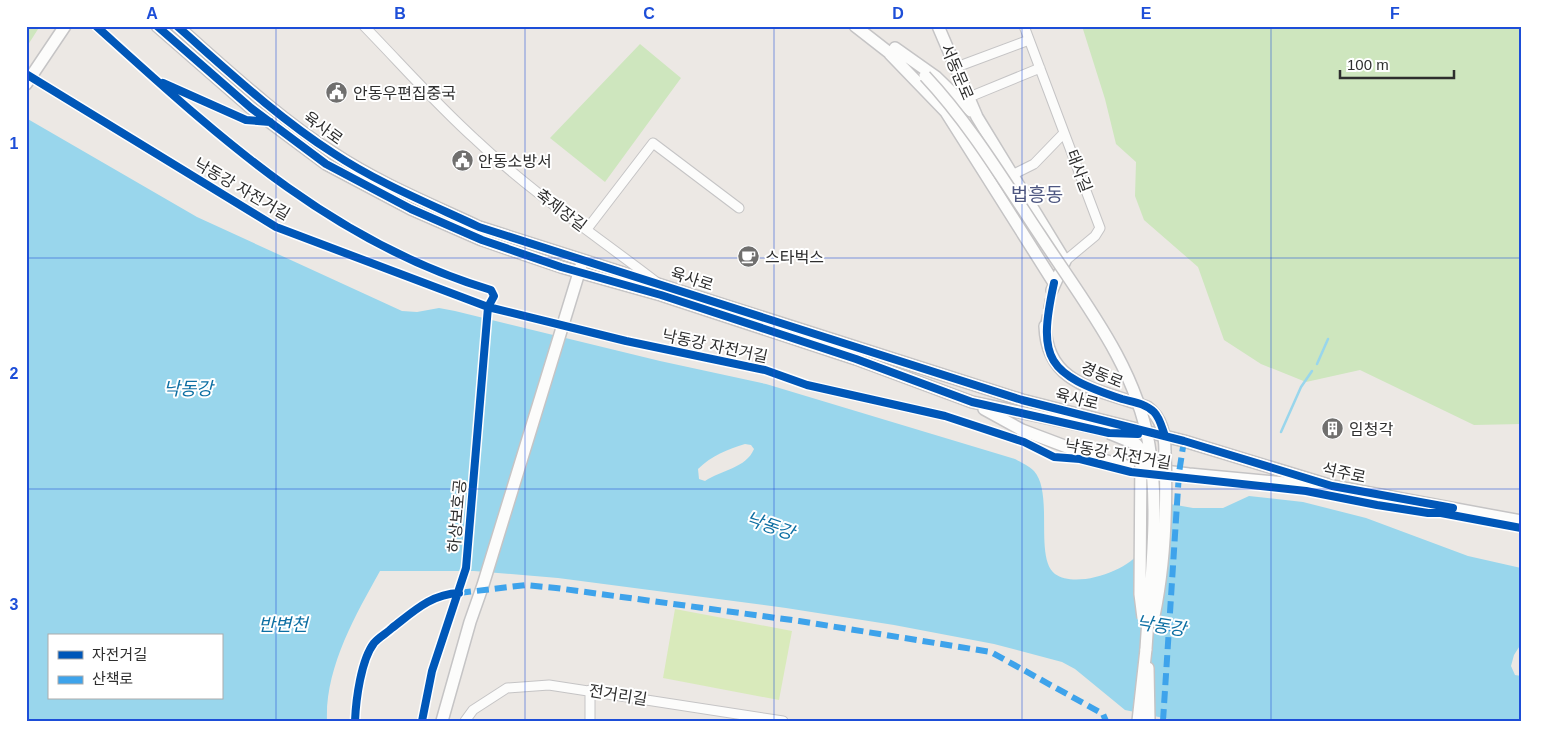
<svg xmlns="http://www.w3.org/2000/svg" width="1547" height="747" font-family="Arial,'Noto Sans KR',sans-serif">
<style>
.green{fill:#cee6be}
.pitch{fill:#d9eabb}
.water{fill:#99d6ec;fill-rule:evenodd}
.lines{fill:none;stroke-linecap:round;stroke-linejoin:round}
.stream{stroke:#99d6ec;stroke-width:2.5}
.tertiary-tunnel{stroke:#c6c3c0;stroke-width:11;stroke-dasharray:11 5.5;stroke-linecap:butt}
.minor-casing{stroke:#c5c4c5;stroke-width:11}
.tertiary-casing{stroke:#c5c4c5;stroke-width:14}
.minor{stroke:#fcfcfb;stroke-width:9}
.tertiary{stroke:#fcfcfb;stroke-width:11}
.tertiary-bridge-casing{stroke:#c5c4c5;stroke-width:14;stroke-linecap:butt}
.tertiary-bridge{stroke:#fcfcfb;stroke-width:11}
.quiet{stroke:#3ea3eb;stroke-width:6;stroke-dasharray:12 6;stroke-linecap:butt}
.cycleway-casing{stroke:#fff;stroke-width:11}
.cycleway{stroke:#0057b8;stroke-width:8}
.grid{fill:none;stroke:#1d4ed8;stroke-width:1;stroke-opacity:0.55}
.labels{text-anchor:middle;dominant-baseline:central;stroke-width:4;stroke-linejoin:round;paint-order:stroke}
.street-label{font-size:16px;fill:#2e2e2e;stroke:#fff}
.poi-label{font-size:16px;fill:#2e2e2e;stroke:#fff;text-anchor:start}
.water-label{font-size:18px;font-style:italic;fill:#0d6fa3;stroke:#fff}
.quarter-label{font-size:19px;fill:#4d5680;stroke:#fff}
.neatline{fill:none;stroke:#1d4ed8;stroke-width:2}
.grid-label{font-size:16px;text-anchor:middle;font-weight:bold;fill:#1d4ed8}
</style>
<rect width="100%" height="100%" fill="#ece8e4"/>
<!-- green -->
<path class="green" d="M 26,26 L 40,26 L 26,48 Z
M 1082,26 L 1521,26 L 1521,424 L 1474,425 L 1360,370 L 1306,382 L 1261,364 L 1224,340 L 1198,267 L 1144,220 L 1135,196 L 1136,162 L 1116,144 L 1105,99 Z
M 640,44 L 681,78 L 605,182 L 550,138 Z"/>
<!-- pitch -->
<path class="pitch" d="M 675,609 L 792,631 L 779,700 L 663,678 Z"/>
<!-- water -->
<path class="water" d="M 26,118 L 197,217 L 402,311 L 417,312 L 439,308 L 455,311 L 660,361 L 766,384 L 1015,459 C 1020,462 1029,466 1034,471 C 1054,493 1034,558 1055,574 C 1076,589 1129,571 1141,550 C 1147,539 1148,521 1150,509 L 1159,502 L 1193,508 L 1223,508 L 1249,496 L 1303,502 L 1366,518 L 1468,556 L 1521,568 L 1521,644 L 1514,655 L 1511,666 L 1515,675 L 1521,676 L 1521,721 L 1178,721 L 1125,710 L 1075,669 L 1062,662 L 994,644 L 894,625 L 786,608 L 558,578 L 474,571 L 380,571 C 355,616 325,668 327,721 L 26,721 ZM 745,444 L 751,445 L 754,449 C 746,468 722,470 705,481 L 699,479 L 698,469 C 711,456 728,449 745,444 ZM 49,636 L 221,636 L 221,698 L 49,698 Z"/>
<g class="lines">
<!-- stream -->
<path class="stream" d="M 1317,364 L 1328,339
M 1281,432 L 1301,387 L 1312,371"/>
<!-- tertiary-tunnel -->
<path class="tertiary-tunnel" d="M 1045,326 L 1052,290"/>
<defs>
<path id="minor" d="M 364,26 C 401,64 436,104 476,140 C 531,192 595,235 655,281
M 1024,26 L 1100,228 L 1095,236 L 1065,261
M 954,68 L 1029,40
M 967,98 L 1040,68
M 1012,175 L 1034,164 L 1064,133
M 587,229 L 653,143 L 739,208
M 590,690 L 590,721
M 465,721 L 473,710 L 507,688 L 549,685 L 783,721"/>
<path id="tertiary" d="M 157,26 L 251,108 L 326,164 L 411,209 L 482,240 L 561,267 L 661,295 L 856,359 L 972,402 L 1118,433
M 177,26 C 227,70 277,117 333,153 C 378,183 430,204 479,227 L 1022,400 L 1184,441 L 1332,486 L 1521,521
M 855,26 L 896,58
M 938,26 L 977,117 L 1065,261 L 1052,290
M 895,48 L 936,77 L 971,111
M 890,54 L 946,112 L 1054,283
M 26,84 L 65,26
M 1045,326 C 1047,387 1100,389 1147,407 C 1162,418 1165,434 1165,452
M 984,409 L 1022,430 L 1099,459 L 1131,467 L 1189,474 L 1317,486
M 1148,668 L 1149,721
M 442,721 L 470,622 L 483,585 L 581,266
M 1138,721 L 1146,649"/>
</defs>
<!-- minor casing -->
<use href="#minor" class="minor-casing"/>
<!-- tertiary casing -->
<use href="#tertiary" class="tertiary-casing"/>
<!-- minor -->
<use href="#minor" class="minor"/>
<!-- tertiary -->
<use href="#tertiary" class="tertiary"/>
<defs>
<path id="tertiary-bridge" d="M 925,76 C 970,124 1004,181 1040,235 C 1083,301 1136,366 1149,445 C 1160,512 1150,582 1146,649
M 1109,433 L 1136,444 L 1141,450 L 1140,594 L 1143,618
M 1154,616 C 1165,563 1167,506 1165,452"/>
</defs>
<!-- tertiary-bridge casing -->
<use href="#tertiary-bridge" class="tertiary-bridge-casing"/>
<!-- tertiary-bridge -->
<use href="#tertiary-bridge" class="tertiary-bridge"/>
<!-- quiet -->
<path class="quiet" d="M 459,593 L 526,585 L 556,588 L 799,621 L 991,652 L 1103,714 L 1106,721
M 1163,721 L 1179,473 L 1183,447"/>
<defs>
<path id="cycleway" d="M 96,26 C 217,135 330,242 491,290 L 494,296 L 488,307 L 466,568 L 432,671 L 422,721
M 157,26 L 251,108 L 326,164 L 411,209 L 482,240 L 561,267 L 661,295 L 856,359 L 972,402 L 1109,433 L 1138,434
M 177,26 C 227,70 277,117 333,153 C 378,183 430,204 479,227 L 1022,400 L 1184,441 L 1332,486 L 1453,508
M 26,74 L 276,227 L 488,307 L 626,341 L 765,370 L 807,385 L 945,416 L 1024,442 L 1054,457 L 1080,459 L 1131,472 L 1306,491 L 1377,505 L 1428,513 L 1441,513 L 1521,528
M 163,83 L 246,120 L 270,122
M 1054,283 C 1037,360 1047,374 1122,399 C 1132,402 1145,403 1154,412 C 1160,418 1162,428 1165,436
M 355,721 C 356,699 361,660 374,643 C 379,637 387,633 392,628 C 413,612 431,594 459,593"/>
</defs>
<!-- cycleway casing -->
<use href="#cycleway" class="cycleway-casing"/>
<!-- cycleway -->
<use href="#cycleway" class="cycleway"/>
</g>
<!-- grid -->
<path class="grid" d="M 276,26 L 276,721M 525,26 L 525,721M 774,26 L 774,721M 1022,26 L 1022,721M 1271,26 L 1271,721M 26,258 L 1521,258M 26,489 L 1521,489"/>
<!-- icons -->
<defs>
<symbol id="civic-disc" viewBox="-11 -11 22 22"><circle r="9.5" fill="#706f6e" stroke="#fff"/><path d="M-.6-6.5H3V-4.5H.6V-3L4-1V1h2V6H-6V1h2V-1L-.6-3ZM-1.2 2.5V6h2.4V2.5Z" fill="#fff"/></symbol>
<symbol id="cafe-disc" viewBox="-11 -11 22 22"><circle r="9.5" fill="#706f6e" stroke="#fff"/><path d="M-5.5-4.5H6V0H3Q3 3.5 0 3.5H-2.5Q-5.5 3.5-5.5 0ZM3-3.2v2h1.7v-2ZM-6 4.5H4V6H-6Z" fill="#fff"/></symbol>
<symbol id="building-disc" viewBox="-11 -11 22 22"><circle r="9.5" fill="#706f6e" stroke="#fff"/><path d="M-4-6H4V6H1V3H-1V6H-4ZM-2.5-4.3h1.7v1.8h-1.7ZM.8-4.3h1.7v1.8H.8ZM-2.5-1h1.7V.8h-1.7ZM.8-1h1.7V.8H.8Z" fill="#fff"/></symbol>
</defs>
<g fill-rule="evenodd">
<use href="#civic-disc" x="324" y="80" width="25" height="25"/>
<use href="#civic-disc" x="450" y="148" width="25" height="25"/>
<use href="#cafe-disc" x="736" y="244" width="25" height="25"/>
<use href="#building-disc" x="1320" y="416" width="25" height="25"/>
</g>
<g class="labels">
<!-- street labels -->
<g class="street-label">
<text transform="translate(957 72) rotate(67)">서동문로</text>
<text transform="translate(323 128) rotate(36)">육사로</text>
<text transform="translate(1079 171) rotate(69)">태사길</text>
<text transform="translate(242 189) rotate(30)">낙동강 자전거길</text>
<text transform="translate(561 210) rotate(37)">축제장길</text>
<text transform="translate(692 279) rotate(18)">육사로</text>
<text transform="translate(715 346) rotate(12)">낙동강 자전거길</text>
<text transform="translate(1102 375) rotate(22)">경동로</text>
<text transform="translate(1077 399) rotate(14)">육사로</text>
<text transform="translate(1118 454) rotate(10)">낙동강 자전거길</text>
<text transform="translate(1344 473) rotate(12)">석주로</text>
<text transform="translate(457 516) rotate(-85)">하상보호공</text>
<text transform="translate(618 695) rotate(9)">전거리길</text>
</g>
<!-- poi labels -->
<g class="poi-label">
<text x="353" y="93">안동우편집중국</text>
<text x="478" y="161">안동소방서</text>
<text x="765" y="257">스타벅스</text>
<text x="1349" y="429">임청각</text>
</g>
<!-- water labels -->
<g class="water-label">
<text x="188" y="389">낙동강</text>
<text transform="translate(770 526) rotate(19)">낙동강</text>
<text x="283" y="625">반변천</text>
<text transform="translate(1161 626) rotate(9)">낙동강</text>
</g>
<!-- quarter labels -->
<g class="quarter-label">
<text x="1037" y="194">법흥동</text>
</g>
</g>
<!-- border -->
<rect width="1547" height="747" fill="none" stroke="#ffffff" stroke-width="55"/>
<!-- legend -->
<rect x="48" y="634" width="175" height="65" fill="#ffffff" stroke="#ababab"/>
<rect x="58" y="651" width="25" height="8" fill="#0057b8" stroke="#ababab"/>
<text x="92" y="660" font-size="15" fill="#2e2e2e">자전거길</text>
<rect x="58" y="676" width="25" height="8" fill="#3ea3eb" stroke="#ababab"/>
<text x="92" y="684" font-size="15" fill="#2e2e2e">산책로</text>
<!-- scale -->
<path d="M1340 70v8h114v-8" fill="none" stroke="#2e2e2e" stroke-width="2.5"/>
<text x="1347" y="70" font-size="15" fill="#2e2e2e" stroke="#ffffff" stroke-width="4" paint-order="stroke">100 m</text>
<rect x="28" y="28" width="1492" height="692" class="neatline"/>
<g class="grid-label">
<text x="152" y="19">A</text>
<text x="400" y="19">B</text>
<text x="649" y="19">C</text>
<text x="898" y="19">D</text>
<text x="1146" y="19">E</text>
<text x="1395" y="19">F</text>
<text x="14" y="149">1</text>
<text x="14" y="379">2</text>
<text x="14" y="610">3</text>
</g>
</svg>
